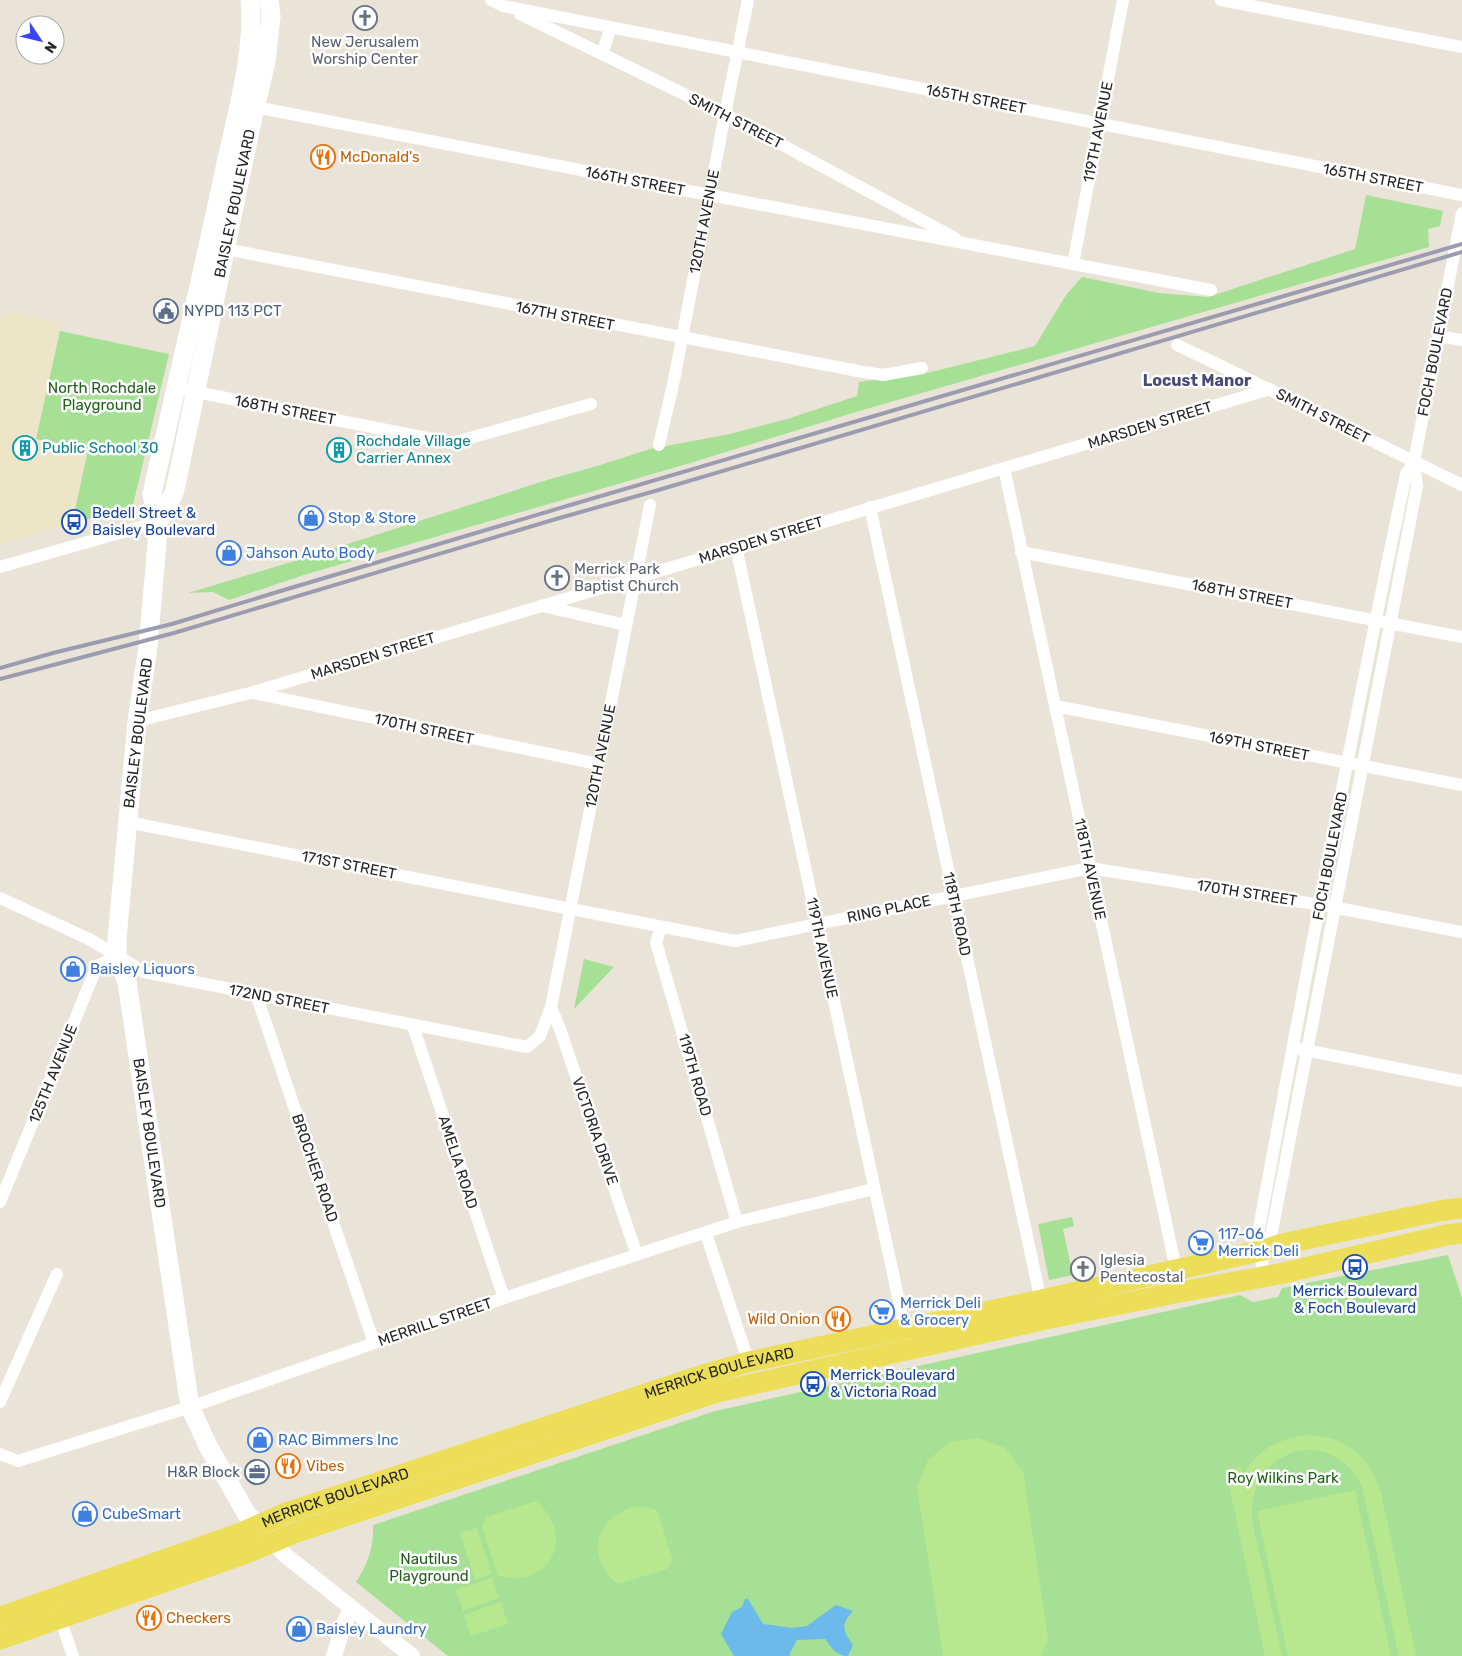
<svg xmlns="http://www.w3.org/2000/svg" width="1462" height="1656" font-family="Rubik,sans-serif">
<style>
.education{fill:#ece5c7}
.green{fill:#a5e095}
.pitch{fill:#b7e890}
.water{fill:#6cb9eb}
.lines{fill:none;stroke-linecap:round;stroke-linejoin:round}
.minor{stroke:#fff;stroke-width:12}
.tertiary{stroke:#fff;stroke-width:16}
.secondary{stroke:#fff;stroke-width:19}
.primary{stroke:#edde5a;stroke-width:21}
.rail{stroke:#9c9cb1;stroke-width:4}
.labels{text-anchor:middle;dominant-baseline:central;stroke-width:5;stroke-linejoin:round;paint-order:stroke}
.worship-label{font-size:15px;fill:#5b616d;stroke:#fff;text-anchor:start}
.street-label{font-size:15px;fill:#272727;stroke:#fff}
.food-label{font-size:15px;fill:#c56008;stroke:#fff;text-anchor:start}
.service-label{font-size:15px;fill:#4e5e75;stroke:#fff;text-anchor:start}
.park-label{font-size:15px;fill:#20611a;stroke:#fff}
.culture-label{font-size:15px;fill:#0d838f;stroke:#fff;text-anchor:start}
.transit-label{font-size:15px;fill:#164399;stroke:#fff;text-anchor:start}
.shop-label{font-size:15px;fill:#366cbe;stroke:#fff;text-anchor:start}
.neighbourhood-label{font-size:16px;font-weight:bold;fill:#494b76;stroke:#fff}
</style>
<rect width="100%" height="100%" fill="#eae4d8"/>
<!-- education -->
<path class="education" d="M 10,312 L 59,323 L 60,331 L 36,439 L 88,450 L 72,524 L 0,545 L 0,319 Z"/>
<!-- green -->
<path class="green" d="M 1366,195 L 1443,211 L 1440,226 L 1428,229 L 1429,247 L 856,412 L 687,464 L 307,574 L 229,600 L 213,592 L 188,593 L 301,559 L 547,480 L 597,466 L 650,449 L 730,434 L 787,419 L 857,396 L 859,382 L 931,372 L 1035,346 L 1066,295 L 1082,277 L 1159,293 L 1208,297 L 1355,249 Z
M 60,331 L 169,354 L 133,505 L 72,524 L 88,450 L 36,439 Z
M 584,959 L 614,967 L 574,1009 Z
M 1072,1217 L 1074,1226 L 1063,1229 L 1073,1275 L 1049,1280 L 1038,1224 Z
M 1448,1255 L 1462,1298 L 1462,1656 L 448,1656 L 356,1582 C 368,1564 374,1546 373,1525 L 715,1411 L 1240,1295 L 1253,1302 L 1278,1297 L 1282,1288 Z"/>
<!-- pitch -->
<path class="pitch" d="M 1307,1435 C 1347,1437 1368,1455 1381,1493 L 1416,1656 L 1399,1656 L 1362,1486 C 1352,1466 1334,1451 1311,1450 C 1279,1449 1253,1476 1252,1507 C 1251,1524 1257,1542 1261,1559 C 1268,1591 1275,1624 1282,1656 L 1265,1656 L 1226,1470 L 1241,1467 L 1243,1475 C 1258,1449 1278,1439 1307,1435 Z
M 978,1438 L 1005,1448 L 1023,1471 L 1048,1638 L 1041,1656 L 944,1656 L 943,1654 L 917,1487 L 928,1460 L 950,1442 Z
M 1355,1490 L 1391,1656 L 1288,1656 L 1257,1511 Z
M 536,1501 C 577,1535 550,1590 498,1576 L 482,1527 L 486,1517 Z
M 634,1507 L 646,1507 L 657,1510 L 672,1559 L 667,1569 L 618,1584 C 585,1558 594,1518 634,1507 Z
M 477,1528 L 492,1574 L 475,1580 L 460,1533 Z
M 492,1577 L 499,1598 L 463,1611 L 456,1590 Z
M 501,1602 L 508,1624 L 471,1636 L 464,1615 Z"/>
<!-- water -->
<path class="water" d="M 745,1599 L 748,1599 L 763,1624 L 793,1628 L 807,1626 L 836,1605 L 853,1611 C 840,1625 843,1630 853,1645 L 848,1656 C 836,1656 832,1648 825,1639 L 797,1640 L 790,1653 L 790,1656 L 734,1656 L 721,1634 L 732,1612 L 742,1607 Z"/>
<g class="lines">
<!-- minor -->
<g class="minor">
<path d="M 491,0 L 503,6 L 1462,195"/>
<path d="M 1221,0 L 1462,47"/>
<path d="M 520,14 L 725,114 L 955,238"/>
<path d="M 602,54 L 611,27"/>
<path d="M 255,107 L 699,193 L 1211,290"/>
<path d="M 220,248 L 858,371 L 883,375 L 922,368"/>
<path d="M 1073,264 L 1123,0"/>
<path d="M 1438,336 L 1462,340"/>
<path d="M 1177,345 C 1273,390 1367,439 1462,485"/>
<path d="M 176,388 L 452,443 L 591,404"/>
<path id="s1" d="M 659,445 L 674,380 L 725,114 L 748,0"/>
<path d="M 1004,468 L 1176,1269"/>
<path d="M 870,507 L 1042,1306"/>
<path d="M 736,547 L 906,1334"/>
<path d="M 1021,552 L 1462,637"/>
<path d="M 0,567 L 158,522"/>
<path d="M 542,606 L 626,625"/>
<path d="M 253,693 L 598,764"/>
<path d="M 1055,706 L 1462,785"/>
<path d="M 137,721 L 250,693 L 1270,389"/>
<path d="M 127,822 L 735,941 L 1090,868 L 1327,906 L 1462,932"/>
<path id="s2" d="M 0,898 L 89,939 L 144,972 L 527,1047 L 540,1036 L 551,1007 L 650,505"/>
<path d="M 661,927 L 656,942 L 737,1222"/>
<path d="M 256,994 L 374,1343"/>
<path d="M 551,1007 L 561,1032 L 637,1255"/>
<path d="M 413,1026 L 504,1298"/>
<path d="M 1300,1049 L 1462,1081"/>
<path d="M 0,1202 L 97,966 L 117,956"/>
<path d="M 706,1234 L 750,1366"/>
<path d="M 1264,1250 L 1257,1239 C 1304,984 1352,728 1406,474 L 1414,462"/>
<path d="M 1260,1278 L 1264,1250 L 1271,1236 L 1417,486 L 1414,462 L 1462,213"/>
<path d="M 0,1402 L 57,1274"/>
<path d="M 0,1454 L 18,1461 L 190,1407 L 504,1298 L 737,1222 L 874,1189"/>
<path d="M 58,1613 L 73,1656"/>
</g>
<!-- tertiary -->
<path class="tertiary" d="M 273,1542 L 285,1555 L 412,1656
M 334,1656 L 345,1621 L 352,1608"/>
<!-- secondary -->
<g class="secondary">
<path id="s3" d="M 250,0 C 255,53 236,116 225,168 C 202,277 176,386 152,494 L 158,522 L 157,543 L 148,647 L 137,721 L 117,939 L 117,956 L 127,982 L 190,1407 L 208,1446 L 246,1513 L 267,1536"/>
<path id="s4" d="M 158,522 L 174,493 L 179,471 L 252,121 L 266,62 L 271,16 L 269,0"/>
</g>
<!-- primary -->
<g class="primary">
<path id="s5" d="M 0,1617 L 241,1533 L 286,1513 L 706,1374 L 748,1362 L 1041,1300 L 1264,1250 L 1282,1244 L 1439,1211 L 1462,1208"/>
<path d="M 0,1639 L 244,1554 L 294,1533 L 717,1392 L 1046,1319 L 1175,1293 L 1279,1274 L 1446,1235 L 1462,1233"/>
</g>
<!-- rail -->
<path class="rail" d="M 0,668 L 53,653 L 172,624 L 284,590 L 577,503 L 1462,244
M 0,679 L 174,633 L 556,519 L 655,491 L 1462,252"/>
</g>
<!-- icons -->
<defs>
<symbol id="church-ring" viewBox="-11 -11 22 22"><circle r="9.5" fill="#fff" stroke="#6b7280" stroke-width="1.5"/><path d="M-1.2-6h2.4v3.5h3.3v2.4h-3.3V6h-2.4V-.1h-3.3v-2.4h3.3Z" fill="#6b7280"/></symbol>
<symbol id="restaurant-ring" viewBox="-11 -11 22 22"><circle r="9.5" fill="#fff" stroke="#e8710a" stroke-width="1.5"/><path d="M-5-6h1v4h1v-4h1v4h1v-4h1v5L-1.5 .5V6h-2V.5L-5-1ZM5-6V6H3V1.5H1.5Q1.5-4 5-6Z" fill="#e8710a"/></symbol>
<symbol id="civic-ring" viewBox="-11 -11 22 22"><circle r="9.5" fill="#fff" stroke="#5c6f8a" stroke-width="1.5"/><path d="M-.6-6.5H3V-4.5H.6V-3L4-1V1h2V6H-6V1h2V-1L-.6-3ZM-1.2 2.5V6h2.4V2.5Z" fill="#5c6f8a"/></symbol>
<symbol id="building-ring" viewBox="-11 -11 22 22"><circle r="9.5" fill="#fff" stroke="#0f9aa8" stroke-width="1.5"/><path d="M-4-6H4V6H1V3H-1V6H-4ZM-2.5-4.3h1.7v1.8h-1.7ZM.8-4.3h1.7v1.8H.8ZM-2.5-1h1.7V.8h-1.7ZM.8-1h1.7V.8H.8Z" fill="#0f9aa8"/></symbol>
<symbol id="shop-ring" viewBox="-11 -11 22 22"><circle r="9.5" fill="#fff" stroke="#3f7fe0" stroke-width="1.5"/><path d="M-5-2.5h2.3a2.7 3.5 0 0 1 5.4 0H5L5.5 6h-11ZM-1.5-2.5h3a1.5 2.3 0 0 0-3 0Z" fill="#3f7fe0"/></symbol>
<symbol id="bus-ring" viewBox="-11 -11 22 22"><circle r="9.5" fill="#fff" stroke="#1a4fb4" stroke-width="1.5"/><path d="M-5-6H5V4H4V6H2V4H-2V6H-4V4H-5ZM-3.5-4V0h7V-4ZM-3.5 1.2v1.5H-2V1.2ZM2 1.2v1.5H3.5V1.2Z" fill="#1a4fb4"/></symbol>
<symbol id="supermarket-ring" viewBox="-11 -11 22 22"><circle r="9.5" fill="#fff" stroke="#3f7fe0" stroke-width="1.5"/><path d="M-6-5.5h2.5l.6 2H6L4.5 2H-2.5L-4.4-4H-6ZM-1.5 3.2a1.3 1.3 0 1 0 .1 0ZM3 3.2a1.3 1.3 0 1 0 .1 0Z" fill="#3f7fe0"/></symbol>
<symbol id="office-ring" viewBox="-11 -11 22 22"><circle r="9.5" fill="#fff" stroke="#5c6f8a" stroke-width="1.5"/><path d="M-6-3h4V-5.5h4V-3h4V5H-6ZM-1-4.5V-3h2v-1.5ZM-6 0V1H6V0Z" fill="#5c6f8a"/></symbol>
</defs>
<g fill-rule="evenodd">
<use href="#church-ring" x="351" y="4" width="28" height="28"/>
<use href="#restaurant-ring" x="309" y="143" width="28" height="28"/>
<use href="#civic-ring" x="152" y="297" width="28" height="28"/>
<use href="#building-ring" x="11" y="434" width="28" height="28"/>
<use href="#building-ring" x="325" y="436" width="28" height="28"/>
<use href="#shop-ring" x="297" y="504" width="28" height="28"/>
<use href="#bus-ring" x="60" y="508" width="28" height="28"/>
<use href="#shop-ring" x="215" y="539" width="28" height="28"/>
<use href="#church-ring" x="543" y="564" width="28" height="28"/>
<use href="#shop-ring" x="59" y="955" width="28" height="28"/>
<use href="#supermarket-ring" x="1187" y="1229" width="28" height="28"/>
<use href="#bus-ring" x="1341" y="1253" width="28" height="28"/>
<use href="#church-ring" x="1069" y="1255" width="28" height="28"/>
<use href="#supermarket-ring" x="868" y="1298" width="28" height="28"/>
<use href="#restaurant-ring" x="824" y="1305" width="28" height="28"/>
<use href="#bus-ring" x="799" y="1370" width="28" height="28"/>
<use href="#shop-ring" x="246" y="1426" width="28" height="28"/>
<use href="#restaurant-ring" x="274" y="1452" width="28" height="28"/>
<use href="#office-ring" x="243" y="1458" width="28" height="28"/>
<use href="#shop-ring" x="71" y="1500" width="28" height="28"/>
<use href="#restaurant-ring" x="135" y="1604" width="28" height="28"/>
<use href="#shop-ring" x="285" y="1615" width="28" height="28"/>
</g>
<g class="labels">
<!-- worship labels -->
<g class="worship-label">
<text x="365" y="42" text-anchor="middle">New Jerusalem<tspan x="365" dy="17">Worship Center</tspan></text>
<text x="574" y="569">Merrick Park<tspan x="574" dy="17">Baptist Church</tspan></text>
<text x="1100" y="1260">Iglesia<tspan x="1100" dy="17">Pentecostal</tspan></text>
</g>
<!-- street labels -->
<g class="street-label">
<text transform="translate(976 99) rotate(11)">165TH STREET</text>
<text transform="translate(736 121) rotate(27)">SMITH STREET</text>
<text transform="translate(1098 132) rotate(-79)">119TH AVENUE</text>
<text transform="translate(1373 178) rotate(11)">165TH STREET</text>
<text transform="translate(635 181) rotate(11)">166TH STREET</text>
<text stroke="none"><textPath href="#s4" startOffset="329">BAISLEY BOULEVARD</textPath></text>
<text stroke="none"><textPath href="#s1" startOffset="228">120TH AVENUE</textPath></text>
<text transform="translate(565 316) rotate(11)">167TH STREET</text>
<text transform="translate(1435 352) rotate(-79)">FOCH BOULEVARD</text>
<text transform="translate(285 410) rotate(11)">168TH STREET</text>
<text transform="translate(1323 416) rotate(27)">SMITH STREET</text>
<text transform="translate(1150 425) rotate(-17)">MARSDEN STREET</text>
<text transform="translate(761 540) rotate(-17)">MARSDEN STREET</text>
<text transform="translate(1242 594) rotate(11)">168TH STREET</text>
<text transform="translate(373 656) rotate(-17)">MARSDEN STREET</text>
<text transform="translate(424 729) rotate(12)">170TH STREET</text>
<text transform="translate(138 733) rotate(-83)">BAISLEY BOULEVARD</text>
<text transform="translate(1259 746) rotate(11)">169TH STREET</text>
<text stroke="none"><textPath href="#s2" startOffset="856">120TH AVENUE</textPath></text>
<text transform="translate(1330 856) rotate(-79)">FOCH BOULEVARD</text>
<text transform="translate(349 865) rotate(11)">171ST STREET</text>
<text transform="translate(1090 869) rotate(78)">118TH AVENUE</text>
<text transform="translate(1247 893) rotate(9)">170TH STREET</text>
<text transform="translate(889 909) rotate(-12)">RING PLACE</text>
<text transform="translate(957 914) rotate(78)">118TH ROAD</text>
<text transform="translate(822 948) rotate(78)">119TH AVENUE</text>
<text transform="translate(279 999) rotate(11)">172ND STREET</text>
<text transform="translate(53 1074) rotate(-68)">125TH AVENUE</text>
<text transform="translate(695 1075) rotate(74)">119TH ROAD</text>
<text transform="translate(595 1131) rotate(71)">VICTORIA DRIVE</text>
<text stroke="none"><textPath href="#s3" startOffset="1150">BAISLEY BOULEVARD</textPath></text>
<text transform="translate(458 1162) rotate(72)">AMELIA ROAD</text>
<text transform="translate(315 1168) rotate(71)">BROCHER ROAD</text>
<text transform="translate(435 1322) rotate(-19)">MERRILL STREET</text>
<text stroke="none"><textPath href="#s5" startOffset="760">MERRICK BOULEVARD</textPath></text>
<text stroke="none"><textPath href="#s5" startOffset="356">MERRICK BOULEVARD</textPath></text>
</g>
<!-- food labels -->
<g class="food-label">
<text x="340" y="157">McDonald's</text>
<text x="820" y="1319" text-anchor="end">Wild Onion</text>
<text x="306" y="1466">Vibes</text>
<text x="166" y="1618">Checkers</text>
</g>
<!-- service labels -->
<g class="service-label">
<text x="184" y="311">NYPD 113 PCT</text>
<text x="240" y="1472" text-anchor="end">H&amp;R Block</text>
</g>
<!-- park labels -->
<g class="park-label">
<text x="102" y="388">North Rochdale<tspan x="102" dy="17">Playground</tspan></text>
<text x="1283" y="1478">Roy Wilkins Park</text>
<text x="429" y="1559">Nautilus<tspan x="429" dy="17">Playground</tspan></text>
</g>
<!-- culture labels -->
<g class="culture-label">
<text x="356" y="441">Rochdale Village<tspan x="356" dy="17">Carrier Annex</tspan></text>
<text x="42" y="448">Public School 30</text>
</g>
<!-- transit labels -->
<g class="transit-label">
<text x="92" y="513">Bedell Street &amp;<tspan x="92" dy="17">Baisley Boulevard</tspan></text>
<text x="1355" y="1291" text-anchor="middle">Merrick Boulevard<tspan x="1355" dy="17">&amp; Foch Boulevard</tspan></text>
<text x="830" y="1375">Merrick Boulevard<tspan x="830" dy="17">&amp; Victoria Road</tspan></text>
</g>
<!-- shop labels -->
<g class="shop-label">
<text x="328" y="518">Stop &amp; Store</text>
<text x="246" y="553">Jahson Auto Body</text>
<text x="90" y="969">Baisley Liquors</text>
<text x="1218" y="1234">117-06<tspan x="1218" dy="17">Merrick Deli</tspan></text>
<text x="900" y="1303">Merrick Deli<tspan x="900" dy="17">&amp; Grocery</tspan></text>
<text x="278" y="1440">RAC Bimmers Inc</text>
<text x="102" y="1514">CubeSmart</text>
<text x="316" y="1629">Baisley Laundry</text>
</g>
<!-- neighbourhood labels -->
<g class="neighbourhood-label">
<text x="1197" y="380">Locust Manor</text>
</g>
</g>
<!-- north arrow -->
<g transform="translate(40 40) rotate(125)"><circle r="24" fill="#ffffff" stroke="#a9a9a9"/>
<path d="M0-4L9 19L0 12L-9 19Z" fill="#3944f6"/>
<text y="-8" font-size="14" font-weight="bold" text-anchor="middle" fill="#272727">N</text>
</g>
</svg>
